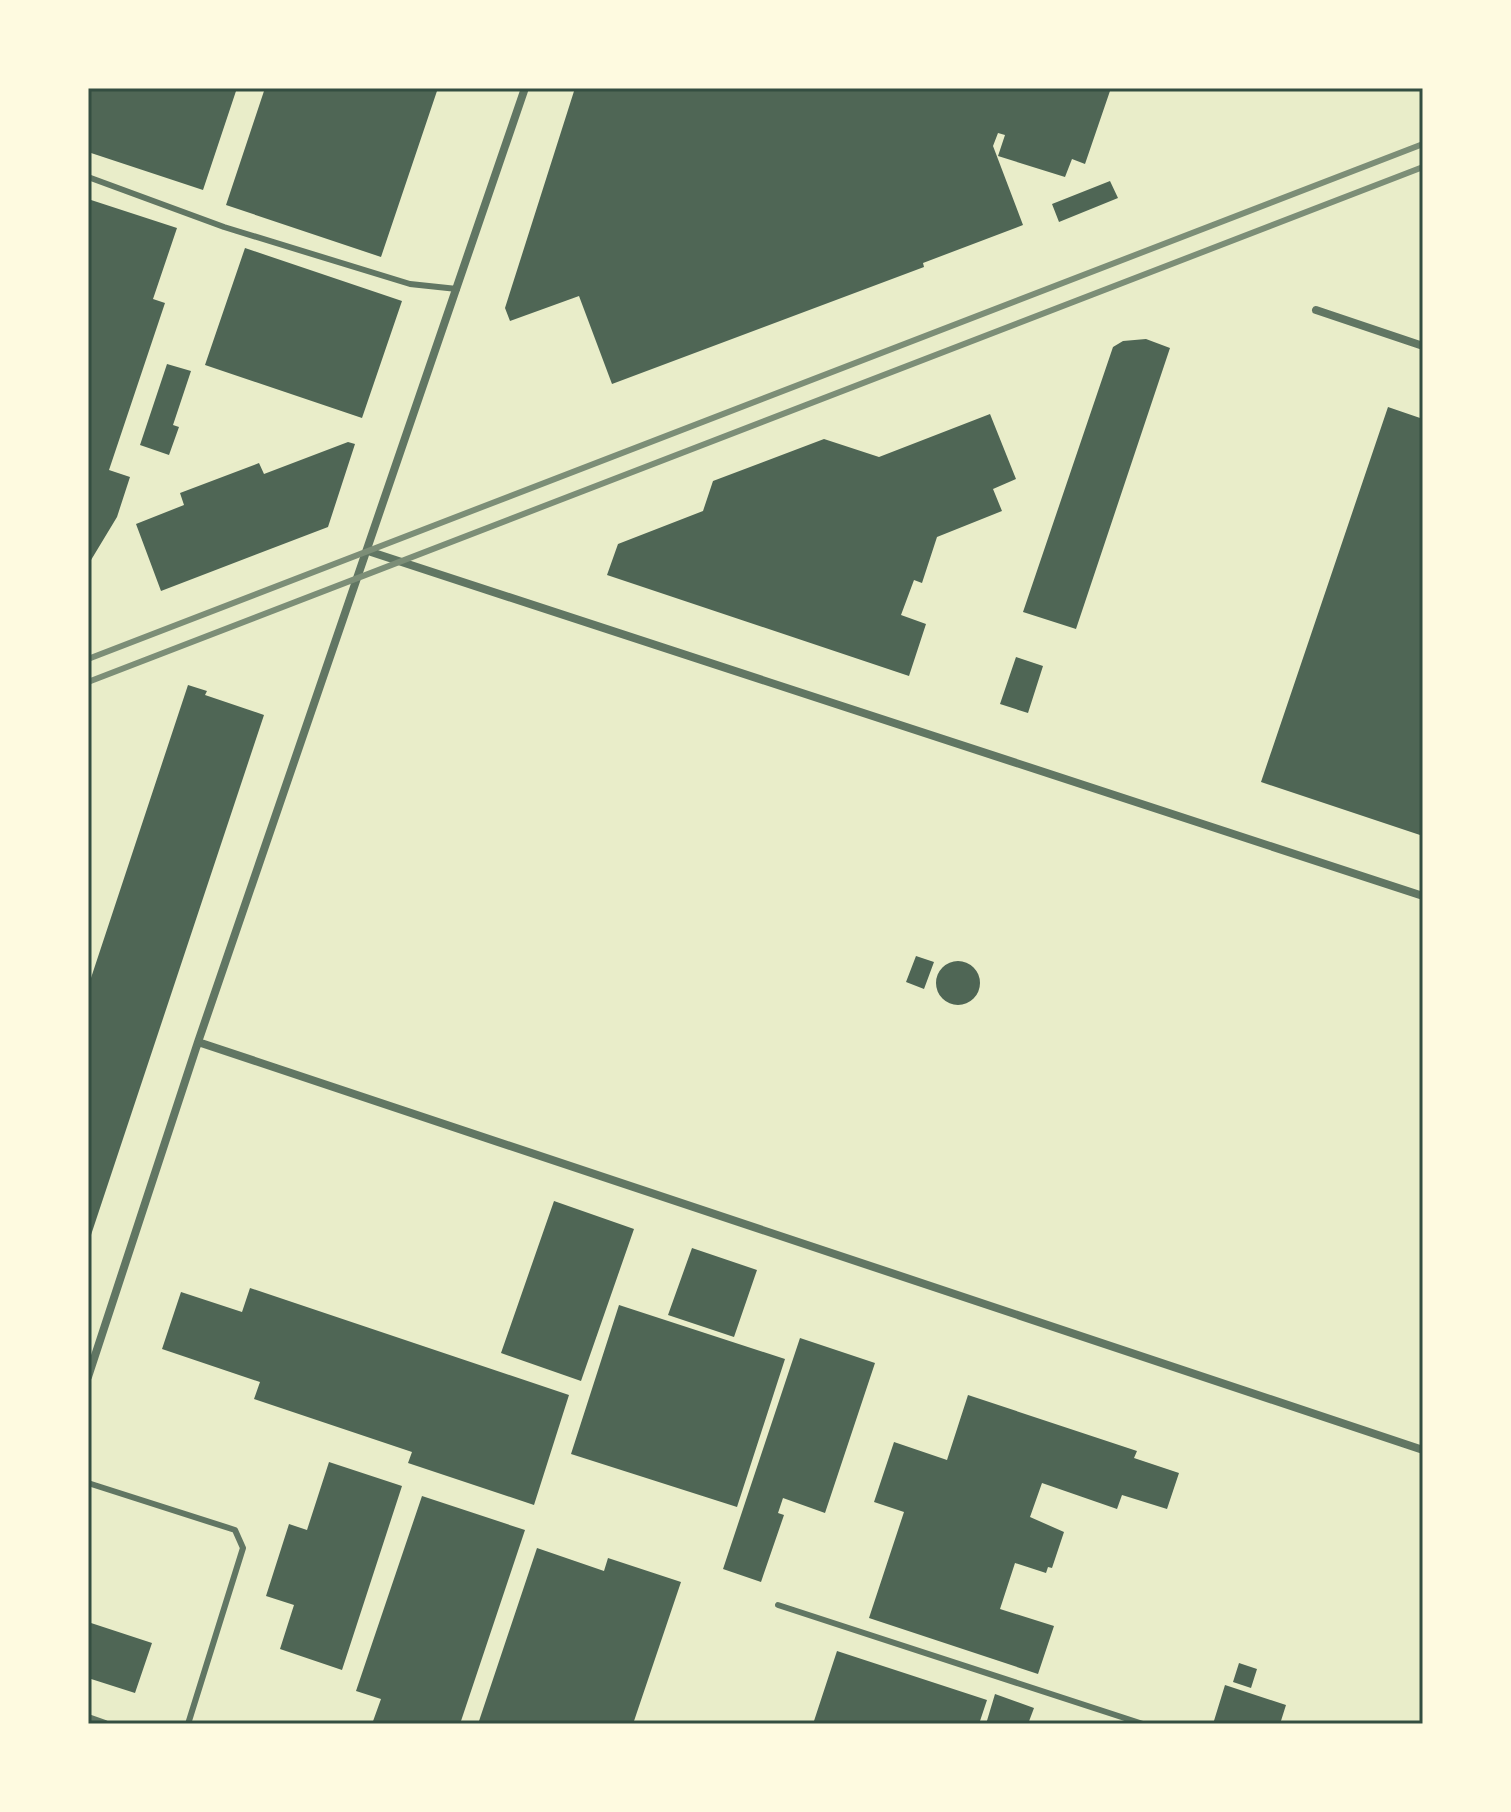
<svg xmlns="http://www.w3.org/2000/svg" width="1511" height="1812" font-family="'Noto Sans',sans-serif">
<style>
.building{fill:#4f6655}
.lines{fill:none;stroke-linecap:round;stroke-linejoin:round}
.service{stroke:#617663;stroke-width:6}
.minor{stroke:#617663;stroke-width:8}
.rail{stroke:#7c8e77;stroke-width:6}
.neatline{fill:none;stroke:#344e41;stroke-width:3}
</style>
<rect width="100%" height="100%" fill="#e9edc9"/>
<!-- building -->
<path class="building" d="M 88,88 L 237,88 L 203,190 L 88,152 Z
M 265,88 L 438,88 L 381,257 L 226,205 Z
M 575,88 L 1111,88 L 1085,164 L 1072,159 L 1065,177 L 998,156 L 1005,135 L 998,133 L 993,146 L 1023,225 L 923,263 L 924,267 L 612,384 L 579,296 L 510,321 L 505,308 Z
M 1110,181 L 1118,198 L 1059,222 L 1052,204 Z
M 88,199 L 177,228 L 153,299 L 165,303 L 109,470 L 130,477 L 117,517 L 88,565 Z
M 245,248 L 402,301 L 362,418 L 205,365 Z
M 1146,339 L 1170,348 L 1076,629 L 1023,612 L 1113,347 L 1123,341 Z
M 167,364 L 191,371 L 173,425 L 179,427 L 169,455 L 140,445 Z
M 1388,407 L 1423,419 L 1423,836 L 1261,782 Z
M 990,414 L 1016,479 L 993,489 L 1002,511 L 937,537 L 922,583 L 914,580 L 901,615 L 926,624 L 909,676 L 607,575 L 618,544 L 703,511 L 713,481 L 824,439 L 879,457 Z
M 348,442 L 355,444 L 328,527 L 161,591 L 136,524 L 184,505 L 180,493 L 259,463 L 264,474 Z
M 1016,657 L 1043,666 L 1028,713 L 1000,704 Z
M 188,685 L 207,691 L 205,695 L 264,715 L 88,1244 L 88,987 Z
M 916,956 L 934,962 L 924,989 L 906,982 Z
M936 983a22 22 0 1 1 44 0a22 22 0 1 1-44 0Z
M 554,1201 L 634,1229 L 581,1381 L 501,1353 Z
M 692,1248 L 757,1270 L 734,1337 L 668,1315 Z
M 250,1288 L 569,1395 L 534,1505 L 408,1463 L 412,1452 L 254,1399 L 260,1382 L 162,1349 L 181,1292 L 242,1312 Z
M 619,1305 L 785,1359 L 737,1507 L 571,1454 Z
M 800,1338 L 875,1363 L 825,1513 L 783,1498 L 778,1513 L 784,1515 L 761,1582 L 723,1569 Z
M 968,1395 L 1137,1451 L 1134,1458 L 1179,1473 L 1167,1509 L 1122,1495 L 1117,1509 L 1042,1483 L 1030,1517 L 1064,1532 L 1052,1568 L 1048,1567 L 1046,1573 L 1015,1563 L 1000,1609 L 1054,1626 L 1038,1674 L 869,1618 L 904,1512 L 874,1502 L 894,1442 L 947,1460 Z
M 329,1462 L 402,1486 L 342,1670 L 280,1649 L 294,1605 L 266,1596 L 289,1524 L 307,1530 Z
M 422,1496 L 525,1530 L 460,1724 L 372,1724 L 381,1699 L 356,1691 Z
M 537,1548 L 604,1571 L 608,1558 L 681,1582 L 633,1724 L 478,1724 Z
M 88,1622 L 152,1643 L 135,1693 L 88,1678 Z
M 837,1651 L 987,1700 L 979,1724 L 813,1724 Z
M 1239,1663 L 1257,1669 L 1251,1688 L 1233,1682 Z
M 1225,1685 L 1286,1705 L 1280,1724 L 1213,1724 Z
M 995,1694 L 1034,1708 L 1028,1724 L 986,1724 Z"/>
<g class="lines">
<!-- service -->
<path class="service" d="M 88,177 L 224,227 L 410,284 L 457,289
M 88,1483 L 235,1530 L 243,1548 L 188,1724
M 778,1605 L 1143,1724"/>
<!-- minor -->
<path class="minor" d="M 1316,310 L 1423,346
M 368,551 L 1423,896
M 198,1042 L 1423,1450
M 88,1377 L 198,1042 L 525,88
M 88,1718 L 105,1724"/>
<!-- rail -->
<path class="rail" d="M 88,659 L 1423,144
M 88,682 L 1423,167"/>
</g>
<!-- border -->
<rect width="1511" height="1812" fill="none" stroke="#fefae0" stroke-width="180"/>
<rect x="90" y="90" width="1331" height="1632" class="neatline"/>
</svg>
